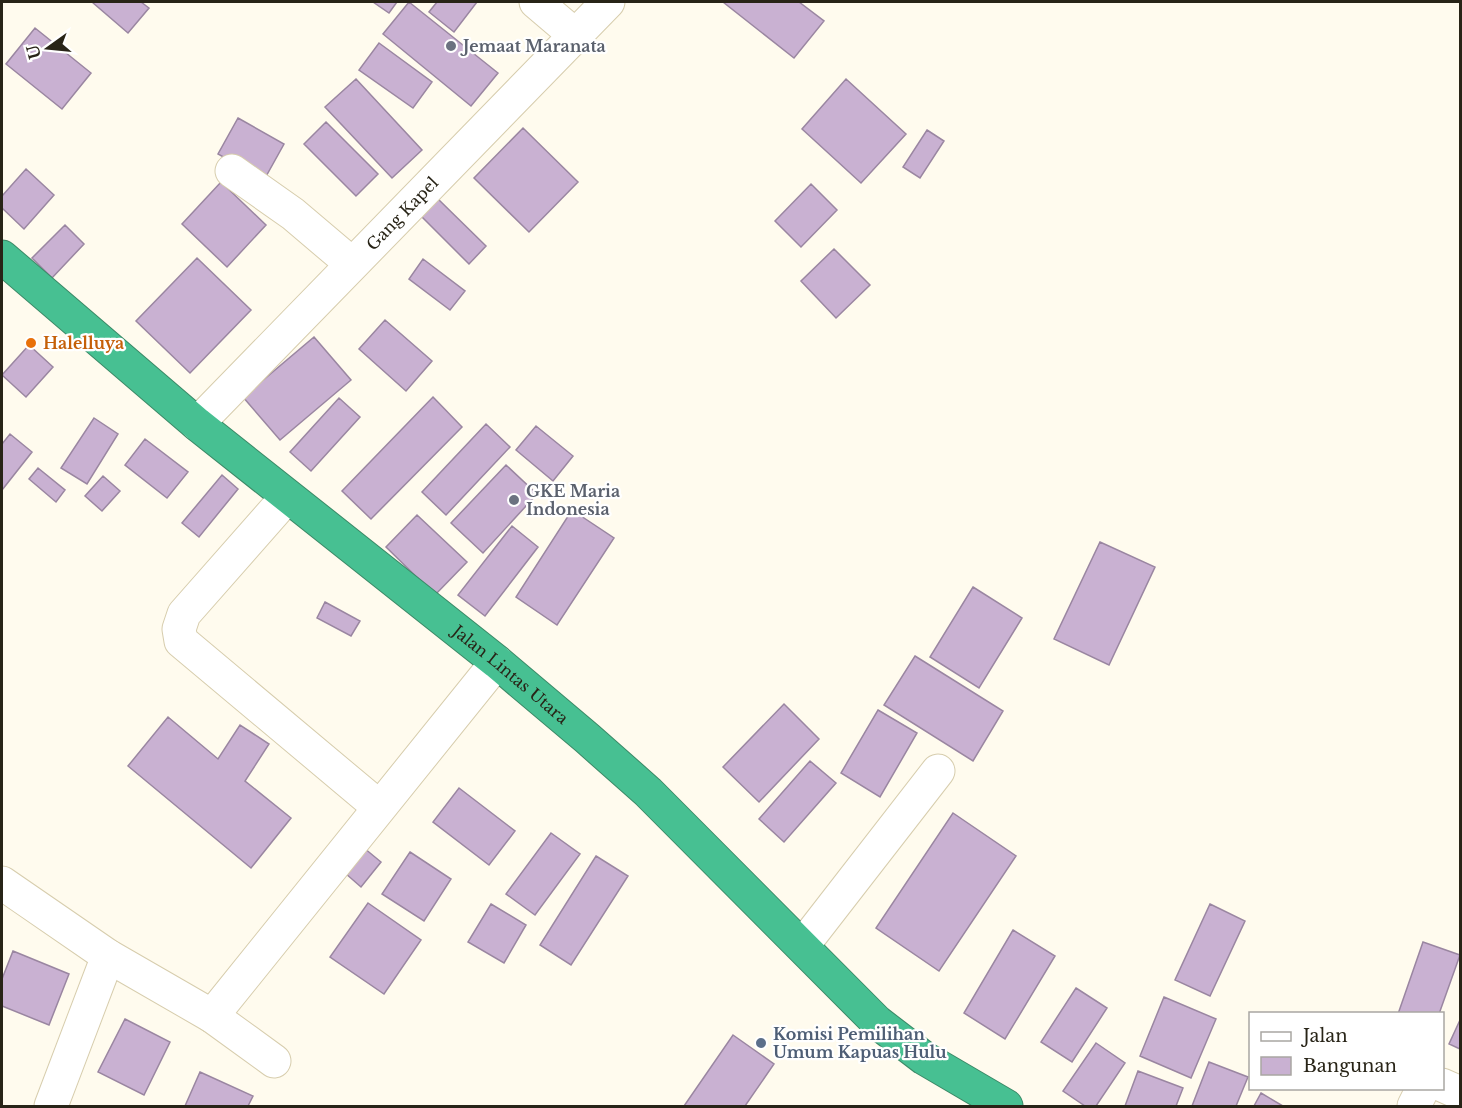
<svg xmlns="http://www.w3.org/2000/svg" width="1462" height="1108" font-family="'Libre Baskerville',serif">
<style>
.building{fill:#c9b1d2;stroke:#9a86a1;stroke-width:1.5}
.lines{fill:none;stroke-linecap:round;stroke-linejoin:round}
.minor-casing{stroke:#d7cdad;stroke-width:35}
.highway-casing{stroke:#3c8967;stroke-width:35}
.minor{stroke:#fff;stroke-width:33}
.highway{stroke:#47c092;stroke-width:33}
.worship-dot{fill:#6b7280;stroke:#fff;stroke-width:2}
.food-dot{fill:#e8710a;stroke:#fff;stroke-width:2}
.service-dot{fill:#5c6f8a;stroke:#fff;stroke-width:2}
.labels{text-anchor:middle;dominant-baseline:central;stroke-width:4.5;stroke-linejoin:round;paint-order:stroke}
.worship-label{font-size:16px;font-weight:bold;fill:#5b616d;stroke:#fff;text-anchor:start}
.street-label{font-size:16px;fill:#282417;stroke:#fff}
.food-label{font-size:16px;font-weight:bold;fill:#c56008;stroke:#fff;text-anchor:start}
.service-label{font-size:16px;font-weight:bold;fill:#4e5e75;stroke:#fff;text-anchor:start}
</style>
<rect width="100%" height="100%" fill="#fffbee"/>
<!-- building -->
<path class="building" d="M 92,2 L 141,2 L 149,8 L 128,33 Z
M 373,2 L 397,2 L 389,13 Z
M 409,2 L 498,73 L 471,106 L 383,34 Z
M 437,2 L 477,2 L 454,32 L 429,12 Z
M 723,2 L 799,2 L 824,21 L 794,58 Z
M 35,28 L 91,73 L 62,109 L 6,64 Z
M 379,43 L 432,82 L 413,108 L 359,70 Z
M 356,79 L 422,150 L 392,178 L 325,107 Z
M 846,79 L 906,134 L 861,183 L 802,129 Z
M 238,118 L 284,144 L 264,180 L 218,154 Z
M 326,122 L 378,174 L 356,196 L 304,144 Z
M 523,128 L 578,182 L 529,232 L 474,178 Z
M 927,130 L 944,141 L 920,178 L 903,167 Z
M 26,169 L 54,195 L 24,229 L 2,208 L 2,196 Z
M 221,182 L 266,225 L 227,267 L 182,224 Z
M 811,184 L 837,210 L 801,247 L 775,221 Z
M 437,198 L 486,246 L 469,264 L 420,215 Z
M 65,225 L 84,244 L 52,278 L 32,258 Z
M 834,249 L 870,285 L 836,318 L 801,281 Z
M 197,258 L 251,310 L 190,373 L 136,321 Z
M 423,259 L 465,291 L 450,310 L 409,279 Z
M 385,320 L 432,361 L 406,391 L 359,349 Z
M 314,337 L 351,380 L 280,440 L 243,397 Z
M 29,345 L 53,367 L 26,397 L 2,375 Z
M 433,397 L 462,427 L 371,519 L 342,491 Z
M 339,398 L 360,417 L 311,471 L 290,452 Z
M 94,418 L 118,434 L 87,484 L 61,468 Z
M 486,424 L 510,447 L 446,515 L 422,492 Z
M 536,426 L 573,456 L 553,481 L 516,450 Z
M 10,434 L 32,452 L 2,490 L 2,444 Z
M 145,439 L 188,472 L 167,498 L 125,465 Z
M 506,465 L 537,494 L 483,553 L 451,523 Z
M 38,468 L 65,490 L 56,502 L 29,479 Z
M 222,475 L 238,489 L 199,537 L 182,523 Z
M 103,476 L 120,491 L 102,511 L 85,496 Z
M 572,510 L 614,538 L 557,625 L 516,597 Z
M 417,515 L 467,562 L 435,595 L 386,547 Z
M 512,526 L 538,547 L 485,616 L 458,595 Z
M 1100,542 L 1155,567 L 1109,665 L 1054,639 Z
M 973,587 L 1022,618 L 979,688 L 930,657 Z
M 325,602 L 360,621 L 351,636 L 317,618 Z
M 915,656 L 1003,711 L 973,761 L 884,705 Z
M 784,704 L 819,739 L 759,802 L 723,767 Z
M 878,710 L 917,733 L 880,797 L 841,773 Z
M 168,717 L 218,759 L 240,725 L 269,744 L 245,781 L 291,818 L 251,868 L 128,766 Z
M 810,761 L 836,783 L 784,842 L 759,819 Z
M 459,788 L 515,831 L 489,865 L 433,822 Z
M 953,813 L 1016,856 L 939,971 L 876,928 Z
M 551,833 L 580,854 L 535,915 L 506,894 Z
M 364,848 L 381,862 L 361,887 L 345,873 Z
M 410,852 L 451,879 L 424,921 L 382,894 Z
M 596,856 L 628,876 L 571,965 L 540,945 Z
M 368,903 L 421,940 L 384,994 L 330,957 Z
M 491,904 L 526,925 L 504,963 L 468,942 Z
M 1210,904 L 1245,921 L 1210,996 L 1175,980 Z
M 1013,930 L 1055,956 L 1005,1039 L 964,1013 Z
M 1423,942 L 1460,955 L 1439,1014 L 1398,1014 Z
M 13,951 L 69,974 L 49,1025 L 2,1006 L 2,979 Z
M 1076,988 L 1107,1008 L 1072,1062 L 1041,1042 Z
M 1164,997 L 1216,1019 L 1191,1078 L 1140,1056 Z
M 125,1019 L 170,1042 L 144,1095 L 98,1072 Z
M 1460,1020 L 1460,1049 L 1449,1044 Z
M 733,1035 L 774,1064 L 745,1106 L 684,1106 Z
M 1096,1043 L 1125,1063 L 1096,1106 L 1085,1106 L 1063,1091 Z
M 1209,1062 L 1248,1077 L 1236,1106 L 1192,1106 Z
M 1138,1071 L 1183,1088 L 1176,1106 L 1125,1106 Z
M 200,1072 L 253,1096 L 248,1106 L 185,1106 Z
M 1261,1093 L 1283,1106 L 1254,1106 Z"/>
<g class="lines">
<defs>
<g id="minor">
<path d="M 536,2 L 576,36"/>
<path d="M 232,171 L 293,214 L 352,264"/>
<path id="s1" d="M 197,424 L 608,2"/>
<path d="M 287,497 L 184,614 L 179,629 L 181,641 L 379,807"/>
<path d="M 2,883 L 108,956 L 212,1016 L 274,1061"/>
<path d="M 803,945 L 938,771"/>
<path d="M 212,1016 L 497,662"/>
<path d="M 1442,1085 L 1460,1093"/>
<path d="M 51,1106 L 108,956"/>
<path d="M 1414,1106 L 1423,1088"/>
</g>
<g id="highway">
<path id="s2" d="M 2,257 L 197,424 L 497,662 L 587,738 L 648,792 L 877,1022 L 924,1058 L 1006,1106"/>
</g>
</defs>
<!-- minor casing -->
<use href="#minor" class="minor-casing"/>
<!-- highway casing -->
<use href="#highway" class="highway-casing"/>
<!-- minor -->
<use href="#minor" class="minor"/>
<!-- highway -->
<use href="#highway" class="highway"/>
</g>
<!-- markers -->
<g class="worship-dot">
<circle cx="451" cy="46" r="6"/>
<circle cx="514" cy="500" r="6"/>
</g>
<circle class="food-dot" cx="31" cy="343" r="6"/>
<circle class="service-dot" cx="761" cy="1043" r="6"/>
<g class="labels">
<!-- worship labels -->
<g class="worship-label">
<text x="463" y="46">Jemaat Maranata</text>
<text x="526" y="491">GKE Maria<tspan x="526" dy="18">Indonesia</tspan></text>
</g>
<!-- street labels -->
<g class="street-label">
<text stroke="none"><textPath href="#s1" startOffset="294">Gang Kapel</textPath></text>
<text stroke="none"><textPath href="#s2" startOffset="658">Jalan Lintas Utara</textPath></text>
</g>
<!-- food labels -->
<g class="food-label">
<text x="43" y="343">Halelluya</text>
</g>
<!-- service labels -->
<g class="service-label">
<text x="773" y="1034">Komisi Pemilihan<tspan x="773" dy="18">Umum Kapuas Hulu</tspan></text>
</g>
</g>
<!-- border -->
<rect width="1462" height="1108" fill="none" stroke="#282417" stroke-width="6"/>
<!-- legend -->
<rect x="1249" y="1012" width="195" height="78" fill="#ffffff" stroke="#a9a7a2" stroke-width="1.5"/>
<rect x="1261" y="1032" width="30" height="9" fill="#ffffff" stroke="#a9a7a2" stroke-width="1.5"/>
<text x="1303" y="1042" font-size="18" fill="#282417">Jalan</text>
<rect x="1261" y="1057" width="30" height="18" fill="#c9b1d2" stroke="#a9a7a2" stroke-width="1.5"/>
<text x="1303" y="1072" font-size="18" fill="#282417">Bangunan</text>
<!-- north arrow -->
<g transform="translate(48 48) rotate(255)" stroke="#ffffff" stroke-width="4.5" paint-order="stroke">
<path d="M0-4.5L10 22L0 15L-10 22Z" fill="#282417"/>
<text y="-9" font-size="16" font-weight="bold" text-anchor="middle" fill="#282417">U</text>
</g>
</svg>
